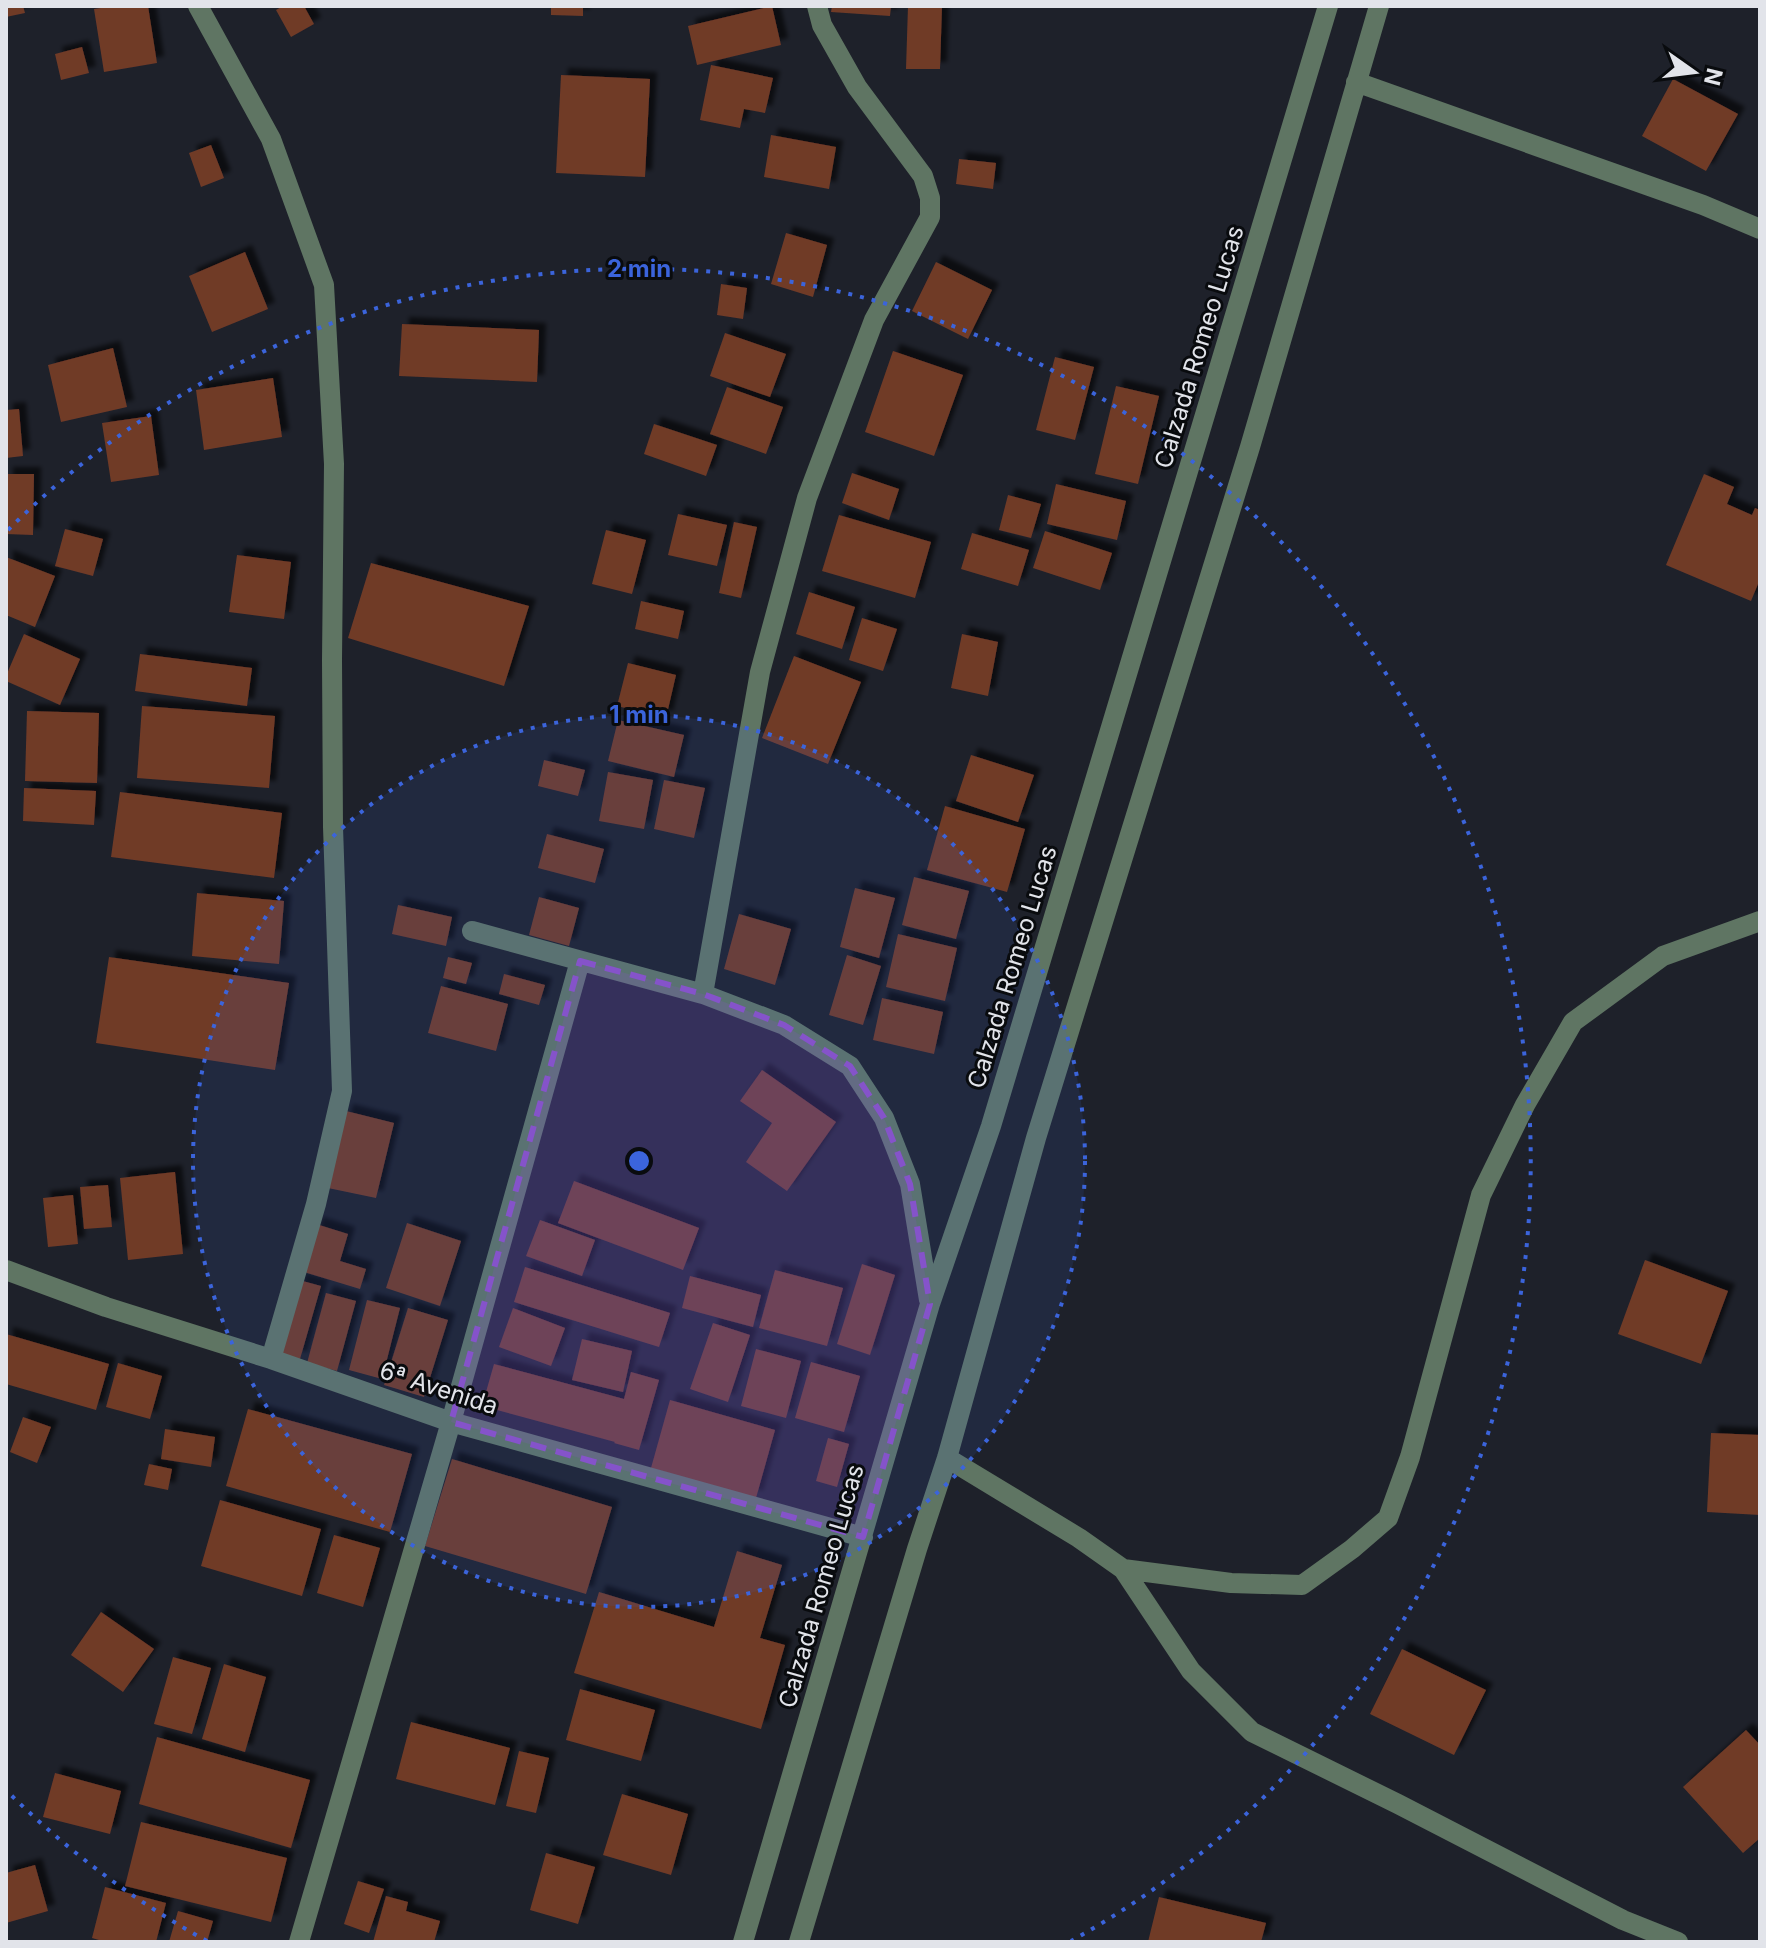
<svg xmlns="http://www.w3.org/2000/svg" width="1766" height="1948" font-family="Inter,sans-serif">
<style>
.building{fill:#703a28;filter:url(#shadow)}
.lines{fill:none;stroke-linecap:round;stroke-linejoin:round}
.minor{stroke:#5f7563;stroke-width:20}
.marked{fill:#9051c8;fill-opacity:0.2;stroke:#9051c8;stroke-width:6;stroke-dasharray:16 10;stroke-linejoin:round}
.ring{fill:none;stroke:#3b64db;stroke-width:4;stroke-dasharray:4 8}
.labels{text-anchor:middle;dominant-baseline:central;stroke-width:6;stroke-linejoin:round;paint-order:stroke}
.street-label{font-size:24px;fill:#e2e4ea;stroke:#090b0e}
.centre{fill:#3b64db;stroke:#090b0e;stroke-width:4}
.ring-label{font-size:24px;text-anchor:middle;font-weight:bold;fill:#3b64db;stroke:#090b0e;stroke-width:6;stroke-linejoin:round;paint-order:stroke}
</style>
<defs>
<filter id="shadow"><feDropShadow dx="7" dy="-7" stdDeviation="2" flood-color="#0009"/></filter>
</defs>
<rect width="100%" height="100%" fill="#1e212a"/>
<!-- building -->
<path class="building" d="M 6,6 L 23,6 L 25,13 L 6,17 Z
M 114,6 L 148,6 L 157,63 L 104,72 L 94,9 Z
M 283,6 L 304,6 L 314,24 L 291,37 L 276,10 Z
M 551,6 L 583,6 L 583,16 L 551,15 Z
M 772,6 L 781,45 L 697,65 L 688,26 Z
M 832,6 L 891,6 L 890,16 L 831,12 Z
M 908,6 L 942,6 L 940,69 L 906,69 Z
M 82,47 L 89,73 L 61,80 L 55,54 Z
M 711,65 L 773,78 L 765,113 L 744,109 L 740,128 L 700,120 Z
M 561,75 L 650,79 L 645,177 L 556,173 Z
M 1673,79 L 1738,114 L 1706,171 L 1642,136 Z
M 771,135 L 836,147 L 829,189 L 764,177 Z
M 211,145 L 224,178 L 201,187 L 189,153 Z
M 959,159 L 996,163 L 993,189 L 956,184 Z
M 786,233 L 827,245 L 813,297 L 771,284 Z
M 245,252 L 268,309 L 212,332 L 189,276 Z
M 936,262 L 992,290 L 968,339 L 912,311 Z
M 721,284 L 747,288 L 743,319 L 717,315 Z
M 402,324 L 539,330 L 537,382 L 399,376 Z
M 725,333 L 786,354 L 770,397 L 710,376 Z
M 113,348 L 127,407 L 61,422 L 48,365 Z
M 893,351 L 963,375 L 934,456 L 865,432 Z
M 1055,357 L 1094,367 L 1075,440 L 1036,430 Z
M 273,378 L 282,437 L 204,450 L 196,390 Z
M 1116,386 L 1159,396 L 1138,484 L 1095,474 Z
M 727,387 L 783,407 L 766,454 L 710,434 Z
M 19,409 L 23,456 L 6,458 L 6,410 Z
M 151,416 L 159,475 L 111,482 L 102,423 Z
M 654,424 L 717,445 L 706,476 L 644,454 Z
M 852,473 L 899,489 L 889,520 L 842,503 Z
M 6,474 L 34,474 L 33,535 L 6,534 Z
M 1704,474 L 1734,487 L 1727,504 L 1752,515 L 1755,508 L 1760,510 L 1760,579 L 1751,601 L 1666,565 Z
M 1056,484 L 1126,501 L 1117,540 L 1047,524 Z
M 1008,495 L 1041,504 L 1031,538 L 999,530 Z
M 678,514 L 727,525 L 717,566 L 668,555 Z
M 839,515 L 931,542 L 915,598 L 822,571 Z
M 734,522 L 757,527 L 741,598 L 719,593 Z
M 65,529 L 103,539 L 93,576 L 55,566 Z
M 606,530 L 646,540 L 632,594 L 592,584 Z
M 1045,531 L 1112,553 L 1100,590 L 1033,568 Z
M 972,533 L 1029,550 L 1018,586 L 961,569 Z
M 237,555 L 291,562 L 284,619 L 229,612 Z
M 6,557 L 55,576 L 35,627 L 6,615 Z
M 371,563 L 529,606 L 504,686 L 348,638 Z
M 809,592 L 855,607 L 842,649 L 796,634 Z
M 641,601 L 684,611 L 678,639 L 635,629 Z
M 862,618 L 897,629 L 883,671 L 849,660 Z
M 24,634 L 80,659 L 60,705 L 6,681 L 6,676 Z
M 962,634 L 998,642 L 988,696 L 951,688 Z
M 140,654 L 252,668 L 247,706 L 135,691 Z
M 794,656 L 861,682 L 828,764 L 762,738 Z
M 628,663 L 676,675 L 666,718 L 617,706 Z
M 142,706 L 275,716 L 269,788 L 137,778 Z
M 27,711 L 99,713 L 97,783 L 25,781 Z
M 618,720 L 684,735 L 674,777 L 608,761 Z
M 971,755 L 1034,775 L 1018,822 L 956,801 Z
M 544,760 L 585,770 L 578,796 L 538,786 Z
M 608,772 L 653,780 L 644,829 L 599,821 Z
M 664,780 L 705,788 L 694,838 L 654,829 Z
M 24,788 L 96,791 L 94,825 L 23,821 Z
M 120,792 L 282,813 L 274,878 L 111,857 Z
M 945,806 L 1025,829 L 1007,892 L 927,870 Z
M 547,834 L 604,849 L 595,883 L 538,868 Z
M 914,877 L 969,891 L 956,939 L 902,925 Z
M 855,888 L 895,898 L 879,958 L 840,947 Z
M 197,893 L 284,901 L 279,964 L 192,956 Z
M 539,897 L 579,908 L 569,946 L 529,935 Z
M 398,905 L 452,917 L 446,946 L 392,934 Z
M 739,914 L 791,929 L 775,985 L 724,969 Z
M 898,934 L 957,948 L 945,1001 L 886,987 Z
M 847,955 L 881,966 L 863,1025 L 829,1015 Z
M 109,957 L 289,983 L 275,1070 L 96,1043 Z
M 448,957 L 472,963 L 466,984 L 443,978 Z
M 504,974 L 545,985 L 539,1005 L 499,994 Z
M 441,986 L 508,1004 L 496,1051 L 428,1033 Z
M 882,998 L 943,1012 L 934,1054 L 873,1040 Z
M 762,1070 L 836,1122 L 787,1191 L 746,1162 L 772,1123 L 740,1101 Z
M 346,1111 L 394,1123 L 376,1198 L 328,1188 Z
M 175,1172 L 183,1254 L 128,1260 L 120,1178 Z
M 574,1181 L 699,1228 L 683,1270 L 558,1223 Z
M 108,1185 L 112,1227 L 84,1229 L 80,1187 Z
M 73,1195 L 78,1244 L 48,1247 L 43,1198 Z
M 540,1220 L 595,1240 L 582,1276 L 526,1256 Z
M 407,1223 L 461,1241 L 440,1306 L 386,1288 Z
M 316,1224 L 348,1234 L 340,1261 L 366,1269 L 360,1289 L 304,1272 Z
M 1645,1260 L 1728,1291 L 1701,1364 L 1618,1334 Z
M 862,1264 L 895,1275 L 870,1355 L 837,1344 Z
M 525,1267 L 670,1313 L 659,1347 L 514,1302 Z
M 775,1270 L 843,1288 L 827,1346 L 759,1328 Z
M 690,1276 L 761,1295 L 753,1327 L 682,1308 Z
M 299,1280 L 321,1286 L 300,1359 L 279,1353 Z
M 326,1293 L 356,1301 L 337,1371 L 307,1363 Z
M 367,1300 L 400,1308 L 382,1379 L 349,1370 Z
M 408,1308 L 448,1320 L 424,1397 L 384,1385 Z
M 513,1308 L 565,1328 L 551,1366 L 499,1347 Z
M 713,1323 L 750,1335 L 728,1402 L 690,1389 Z
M 6,1334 L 109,1364 L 96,1410 L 6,1384 Z
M 582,1339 L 632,1351 L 623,1392 L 572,1380 Z
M 756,1349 L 801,1361 L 786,1418 L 741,1406 Z
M 811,1362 L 860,1376 L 844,1432 L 795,1418 Z
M 118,1363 L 162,1376 L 150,1419 L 106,1407 Z
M 494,1364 L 624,1399 L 631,1372 L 659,1380 L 639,1450 L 614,1443 L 615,1442 L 482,1406 Z
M 670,1400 L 775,1430 L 756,1498 L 651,1468 Z
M 248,1409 L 412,1454 L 390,1532 L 226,1486 Z
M 23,1417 L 51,1427 L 37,1463 L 10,1452 Z
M 165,1429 L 215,1437 L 211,1467 L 161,1459 Z
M 1711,1433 L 1760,1435 L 1760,1515 L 1707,1512 Z
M 828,1438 L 849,1444 L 837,1487 L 816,1481 Z
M 452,1459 L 612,1507 L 586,1594 L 425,1546 Z
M 149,1464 L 172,1469 L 168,1490 L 144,1485 Z
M 220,1500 L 321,1529 L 302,1596 L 201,1566 Z
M 334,1535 L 380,1548 L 363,1607 L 317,1593 Z
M 737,1551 L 782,1565 L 760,1638 L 785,1645 L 761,1729 L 574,1673 L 599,1592 L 714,1627 Z
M 101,1612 L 154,1649 L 123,1692 L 71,1655 Z
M 1402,1649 L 1486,1690 L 1454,1755 L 1370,1714 Z
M 173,1657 L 211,1668 L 192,1734 L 154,1724 Z
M 224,1664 L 266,1677 L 245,1752 L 202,1739 Z
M 580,1689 L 655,1710 L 641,1761 L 566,1740 Z
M 411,1722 L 510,1748 L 495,1805 L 396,1779 Z
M 1746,1730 L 1760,1745 L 1760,1838 L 1743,1853 L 1683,1787 Z
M 157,1737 L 310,1780 L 291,1848 L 139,1804 Z
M 519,1751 L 549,1758 L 536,1813 L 506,1806 Z
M 55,1773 L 121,1791 L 110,1834 L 43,1817 Z
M 622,1794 L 688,1814 L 671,1875 L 603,1855 Z
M 141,1822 L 287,1858 L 271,1922 L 125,1886 Z
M 546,1853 L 595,1867 L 578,1924 L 530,1910 Z
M 35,1865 L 48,1911 L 6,1923 L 6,1873 Z
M 358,1881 L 384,1889 L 369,1933 L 344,1924 Z
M 105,1887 L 166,1903 L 156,1942 L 106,1942 L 92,1938 Z
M 386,1896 L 408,1902 L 406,1911 L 440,1921 L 434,1942 L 373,1942 Z
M 1159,1897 L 1266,1923 L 1261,1942 L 1148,1942 Z
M 178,1911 L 213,1921 L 207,1942 L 169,1942 Z"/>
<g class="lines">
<!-- minor -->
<path class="minor" d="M 198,6 L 271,139 L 324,285 L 334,464 L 332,660 L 333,827 L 342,1091 L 316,1204 L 271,1359
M 1356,82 L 1703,205 L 1760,229
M 472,931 L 703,994 L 784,1025 L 850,1066 L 884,1118 L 910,1184 L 929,1300
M 703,994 L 760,672 L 807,498 L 874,320 L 930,217 L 930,198 L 923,176 L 857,87 L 822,25 L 817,6
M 6,1270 L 106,1307 L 271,1359 L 451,1422 L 863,1537
M 947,1458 L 1079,1538 L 1123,1569 L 1191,1671 L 1252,1732 L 1398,1804 L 1623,1920 L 1678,1942
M 1123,1569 L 1231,1583 L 1302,1585 L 1352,1549 L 1388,1518 L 1410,1457 L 1481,1195 L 1525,1105 L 1573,1022 L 1663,956 L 1760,921
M 299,1942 L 451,1422 L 580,961
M 743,1942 L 930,1304 L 991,1126 L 1328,6
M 799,1942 L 917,1549 L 947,1458 L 1036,1138 L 1250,447 L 1379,6"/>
</g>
<!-- marked area -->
<path class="marked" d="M 580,961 L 703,994 L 784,1025 L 850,1066 L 884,1118 L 910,1184 L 930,1304 L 863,1537 L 451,1422 Z"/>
<!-- distance rings -->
<circle cx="639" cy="1161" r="446" fill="#3b64db" fill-opacity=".12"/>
<g class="ring">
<circle cx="639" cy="1161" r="446"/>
<path d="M207 1941A892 892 0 0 1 8 1792M8 530A892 892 0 1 1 1071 1941"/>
</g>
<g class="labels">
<!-- street labels -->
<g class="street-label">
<text transform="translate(1199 347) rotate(-73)">Calzada Romeo Lucas</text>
<text transform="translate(1012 967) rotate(-73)">Calzada Romeo Lucas</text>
<text transform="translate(439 1388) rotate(18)">6ª Avenida</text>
<text transform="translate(821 1586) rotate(-74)">Calzada Romeo Lucas</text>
</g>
</g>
<circle cx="639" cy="1161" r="12" class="centre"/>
<g class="ring-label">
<text x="639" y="277">2 min</text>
<text x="639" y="723">1 min</text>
</g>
<!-- border -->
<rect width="1766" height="1948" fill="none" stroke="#e2e4ea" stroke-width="16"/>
<!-- north arrow -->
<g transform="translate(1694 72) rotate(104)" stroke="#090b0e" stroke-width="6" paint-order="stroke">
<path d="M0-6L14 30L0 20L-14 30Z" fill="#e2e4ea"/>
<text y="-12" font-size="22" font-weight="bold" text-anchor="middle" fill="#e2e4ea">N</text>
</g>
</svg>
